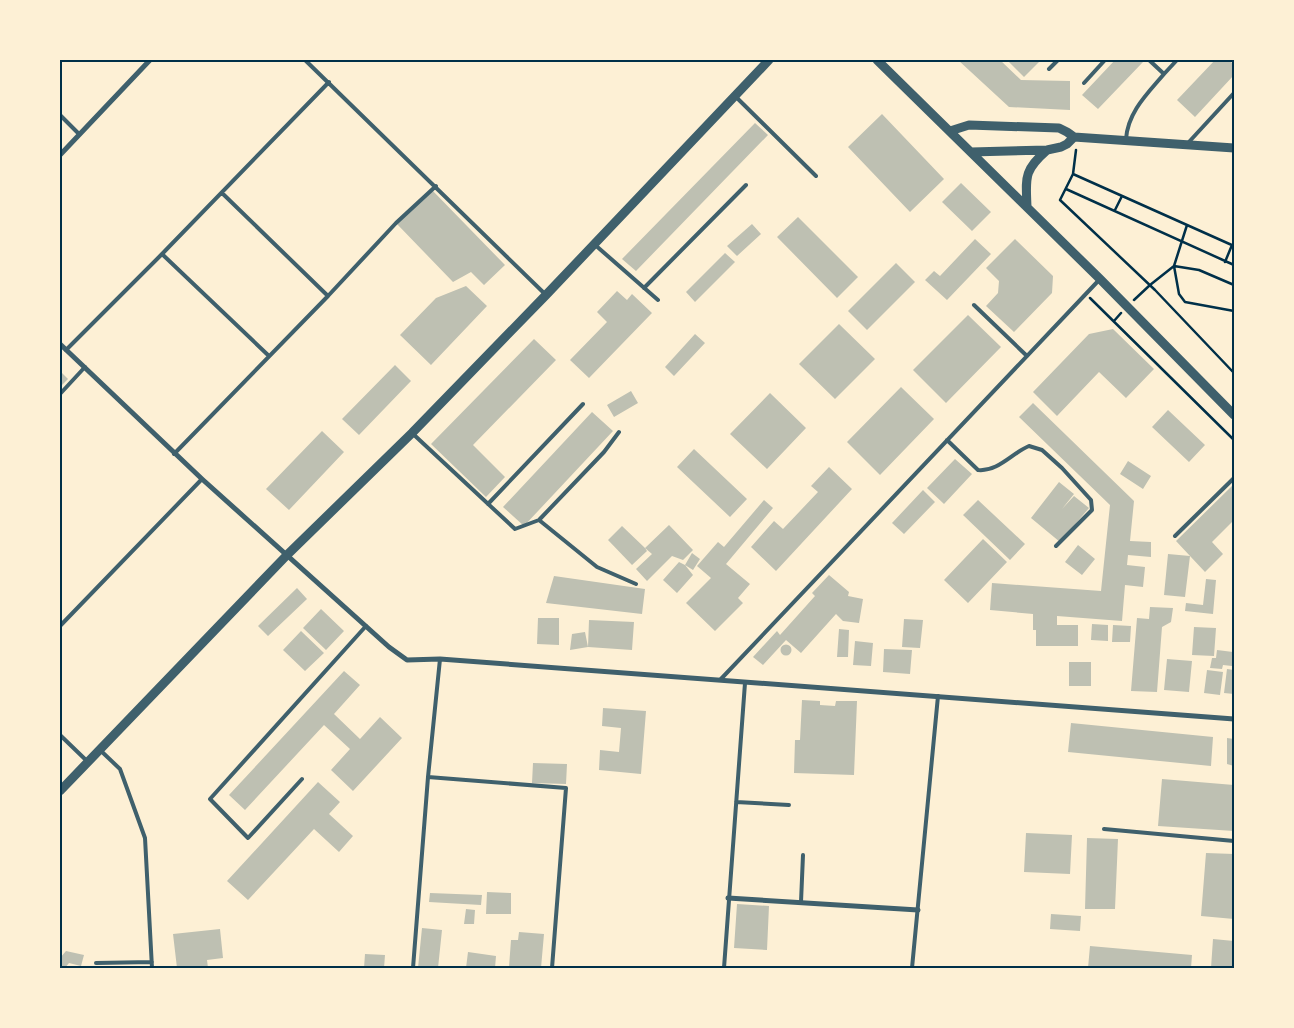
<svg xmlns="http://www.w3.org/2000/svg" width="1294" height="1028" font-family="'IBM Plex Serif',serif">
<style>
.building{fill:#bec0b2}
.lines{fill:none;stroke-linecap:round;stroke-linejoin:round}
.path{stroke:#003049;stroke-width:2.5}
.service{stroke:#3f606c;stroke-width:4}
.minor{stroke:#3f606c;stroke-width:5}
.tertiary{stroke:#3f606c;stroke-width:9}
.neatline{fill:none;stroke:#003049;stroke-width:2}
</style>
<rect width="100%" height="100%" fill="#fdf0d5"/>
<!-- building -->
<path class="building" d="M 958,60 L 1000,60 L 1021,80 L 1070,81 L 1070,110 L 1009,107 Z
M 1007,60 L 1041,60 L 1024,77 Z
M 1115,60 L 1141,60 L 1143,62 L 1098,109 L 1082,95 Z
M 1215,60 L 1229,60 L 1234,65 L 1234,75 L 1195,117 L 1177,100 Z
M 882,114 L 944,179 L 910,212 L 848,147 Z
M 755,123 L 768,135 L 636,271 L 622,259 Z
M 961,183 L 991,212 L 972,231 L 942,202 Z
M 431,189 L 505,265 L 484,285 L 471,272 L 453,282 L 396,223 Z
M 798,217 L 858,277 L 837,298 L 777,237 Z
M 752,224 L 761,234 L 737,256 L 727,246 Z
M 975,239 L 991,254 L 947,300 L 925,280 L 934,271 L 940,276 Z
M 1015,239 L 1053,276 L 1052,293 L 1014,332 L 986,306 L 998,293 L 999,281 L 986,268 Z
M 725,253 L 735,262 L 695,302 L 686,292 Z
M 896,263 L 915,282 L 867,330 L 848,311 Z
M 466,286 L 487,306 L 431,365 L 400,335 L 436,298 Z
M 617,291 L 627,300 L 632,294 L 652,313 L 589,378 L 570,360 L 607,322 L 597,312 Z
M 968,315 L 1001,347 L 946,403 L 913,370 Z
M 839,324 L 875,359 L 835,399 L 799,364 Z
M 1113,329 L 1154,369 L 1126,398 L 1099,372 L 1057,416 L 1033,392 L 1089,334 Z
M 695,334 L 705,343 L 674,376 L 665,367 Z
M 534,339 L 556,360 L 473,445 L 505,477 L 486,497 L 431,444 Z
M 395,365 L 411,381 L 359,435 L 342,419 Z
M 60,371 L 68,379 L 60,387 Z
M 901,387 L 934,419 L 880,475 L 847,442 Z
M 631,391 L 638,403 L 614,417 L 607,405 Z
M 770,393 L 806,428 L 767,469 L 730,434 Z
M 1033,403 L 1134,501 L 1130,541 L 1151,542 L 1151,557 L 1128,555 L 1127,565 L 1145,567 L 1143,587 L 1125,585 L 1122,621 L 1057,616 L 1057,625 L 1078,625 L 1078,646 L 1036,646 L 1036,630 L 1033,630 L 1033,614 L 990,610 L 992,583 L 1101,591 L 1110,505 L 1019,417 Z
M 1168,410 L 1205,445 L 1189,462 L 1152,427 Z
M 592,412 L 613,431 L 524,526 L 503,507 Z
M 322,431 L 344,452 L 289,510 L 266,489 Z
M 694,449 L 747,499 L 730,517 L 677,467 Z
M 955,459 L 972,474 L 944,504 L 927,488 Z
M 1128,461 L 1151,476 L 1143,489 L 1120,474 Z
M 829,467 L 852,489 L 776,571 L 751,547 L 774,521 L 783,529 L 818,492 L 811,486 Z
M 1059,482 L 1074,494 L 1062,509 L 1074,496 L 1089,508 L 1060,542 L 1031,518 Z
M 1234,484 L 1234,520 L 1212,542 L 1223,554 L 1205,572 L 1176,541 Z
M 923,490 L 935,502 L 904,534 L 892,523 Z
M 764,500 L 773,508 L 726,564 L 750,584 L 738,598 L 743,603 L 715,631 L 686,603 L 711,578 L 697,566 L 718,542 L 724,547 Z
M 978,500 L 1025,544 L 1010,560 L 963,515 Z
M 669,525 L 693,550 L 683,560 L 672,556 L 647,581 L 636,569 L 652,554 L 645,548 Z
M 622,526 L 645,548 L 647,551 L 632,565 L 608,540 Z
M 983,539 L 1007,562 L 968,603 L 944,580 Z
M 1078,545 L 1095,559 L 1082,575 L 1065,562 Z
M 692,553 L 700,559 L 693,570 L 685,565 Z
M 1168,554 L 1190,556 L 1185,597 L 1164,595 Z
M 679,562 L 685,565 L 693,575 L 677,593 L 663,580 Z
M 829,575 L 849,592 L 848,596 L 863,599 L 859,623 L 843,621 L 836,614 L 801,653 L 786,640 L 763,665 L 753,657 L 777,631 L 780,635 L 815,596 L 812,593 Z
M 554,576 L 645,589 L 642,614 L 546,603 Z
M 1206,579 L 1216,580 L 1213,614 L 1185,611 L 1186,603 L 1203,605 Z
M 297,588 L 307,599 L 268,636 L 258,626 Z
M 1150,607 L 1173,608 L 1171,622 L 1162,627 L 1157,692 L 1131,691 L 1137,618 L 1149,619 Z
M 321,609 L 344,631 L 326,650 L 303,628 Z
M 538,618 L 559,618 L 559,645 L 537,644 Z
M 904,619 L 923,620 L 920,648 L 902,647 Z
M 589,620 L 634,622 L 632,650 L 588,647 Z
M 1092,624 L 1108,625 L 1108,641 L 1091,640 Z
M 1113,625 L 1131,626 L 1130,642 L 1112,642 Z
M 1194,627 L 1216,628 L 1214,656 L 1192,655 Z
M 839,629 L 849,630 L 848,657 L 837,657 Z
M 301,631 L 324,653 L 305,671 L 283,650 Z
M 585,632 L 588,647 L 570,650 L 572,634 Z
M 855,641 L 873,643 L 871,666 L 853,665 Z
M780.5 650a5.5 5.5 0 1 1 11 0a5.5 5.5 0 1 1-11 0Z
M 884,649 L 912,650 L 910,674 L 883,672 Z
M 1217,650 L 1233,652 L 1232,666 L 1223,665 L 1222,669 L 1210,668 L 1212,658 L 1216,658 Z
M 1167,659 L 1192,661 L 1189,692 L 1164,690 Z
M 1069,662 L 1091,662 L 1091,686 L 1069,686 Z
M 1227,669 L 1234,670 L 1234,694 L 1224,693 Z
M 1207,670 L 1223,672 L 1220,695 L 1204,693 Z
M 344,671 L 360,685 L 334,714 L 360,739 L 380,717 L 402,738 L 353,791 L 331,770 L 350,749 L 324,725 L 245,810 L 229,795 Z
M 802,700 L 820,701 L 820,705 L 835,706 L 836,701 L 857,701 L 854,775 L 794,773 L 795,740 L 800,740 Z
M 603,708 L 646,711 L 641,774 L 599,770 L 600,750 L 619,752 L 621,728 L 602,726 Z
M 1071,723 L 1213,737 L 1211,766 L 1068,752 Z
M 1227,738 L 1234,739 L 1234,766 L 1227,764 Z
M 533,763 L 567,764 L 566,784 L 532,783 Z
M 1162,779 L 1234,785 L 1234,831 L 1158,826 Z
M 318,782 L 340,802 L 329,814 L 353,836 L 339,852 L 314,829 L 248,900 L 227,881 Z
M 1026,833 L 1072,835 L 1070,874 L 1024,872 Z
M 1087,838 L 1118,839 L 1115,909 L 1085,909 Z
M 1206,853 L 1234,854 L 1234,919 L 1201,916 Z
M 487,892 L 511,893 L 511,914 L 486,914 Z
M 430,893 L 482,895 L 481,905 L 429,902 Z
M 737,904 L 769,906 L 767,950 L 734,948 Z
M 466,909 L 475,910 L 474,924 L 464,924 Z
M 1051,914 L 1081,916 L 1080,931 L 1050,929 Z
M 422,928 L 442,930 L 438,968 L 418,968 Z
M 220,929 L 223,958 L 207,960 L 208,968 L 177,968 L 173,934 Z
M 519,932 L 544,934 L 541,968 L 509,967 L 511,940 L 518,940 Z
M 1213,939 L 1234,941 L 1234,968 L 1211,968 Z
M 1090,946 L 1192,955 L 1191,968 L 1088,968 Z
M 66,951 L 84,955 L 81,966 L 69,963 L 65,968 L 60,968 L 60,958 Z
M 468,952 L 496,956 L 495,968 L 466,968 Z
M 365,954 L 385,955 L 384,968 L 364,968 Z"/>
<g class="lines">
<!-- path -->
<path class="path" d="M 1076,150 L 1073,174 L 1060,200 L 1155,290 L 1234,373
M 1073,174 L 1234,246
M 1066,189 L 1234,265
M 1115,210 L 1122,196
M 1187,225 L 1174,266 L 1179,294 L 1185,302 L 1234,311
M 1225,262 L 1232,245
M 1090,298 L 1234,440
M 1134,300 L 1150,285 L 1174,266 L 1199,270 L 1234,285
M 1114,321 L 1121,313"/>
<!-- service -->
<path class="service" d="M 305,60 L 546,295
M 1049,69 L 1058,60
M 1164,74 L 1177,60
M 1084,83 L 1105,60
M 736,97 L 816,176
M 60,115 L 79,134
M 1126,139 C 1128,112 1147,94 1164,74 L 1149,60
M 1188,143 L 1234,93
M 222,193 L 328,296
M 594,244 L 658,300
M 162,254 L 269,356
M 644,288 L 746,185
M 974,305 L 1027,356
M 66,350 L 162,254 L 329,82
M 60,394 L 85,367
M 412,433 L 515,529 L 539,520 L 604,452 L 619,432
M 947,440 L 978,470 C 998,472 1012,453 1029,446 L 1042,450 L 1062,468 L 1091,500 L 1092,510 L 1056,546
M 174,454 L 328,296 L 396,223 L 436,186
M 488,504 L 583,404
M 539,520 L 597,567 L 636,584
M 1175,536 L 1234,478
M 60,626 L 202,479
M 720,680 L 1100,279
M 60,735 L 88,762
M 100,750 L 120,769 L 145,838 L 152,968
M 428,777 L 566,788 L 552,968
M 302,779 L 248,838 L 210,799 L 366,626
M 736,802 L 789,805
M 1104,829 L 1234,841
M 801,902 L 803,855
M 96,963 L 152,962
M 413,968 L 428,777 L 440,659
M 724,968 L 745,683
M 912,968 L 938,696"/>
<!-- minor -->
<path class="minor" d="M 60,155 L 150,60
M 60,344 L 202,479 L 389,647 L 407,660 L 440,659 L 1234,719
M 728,898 L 918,910"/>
<!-- tertiary -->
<path class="tertiary" d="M 877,60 L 1100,279 L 1234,415
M 950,131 L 969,125 L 1059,128 L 1067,132 L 1074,137 L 1234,148
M 971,152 L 1047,150 L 1061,147 L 1067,144 L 1074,137
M 1027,207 C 1026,178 1023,171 1047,150
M 60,791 L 287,555 L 412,433 L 546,295 L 769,60"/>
</g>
<!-- border -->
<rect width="1294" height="1028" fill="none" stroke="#fdf0d5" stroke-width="122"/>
<rect x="61" y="61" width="1172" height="906" class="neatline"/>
</svg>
